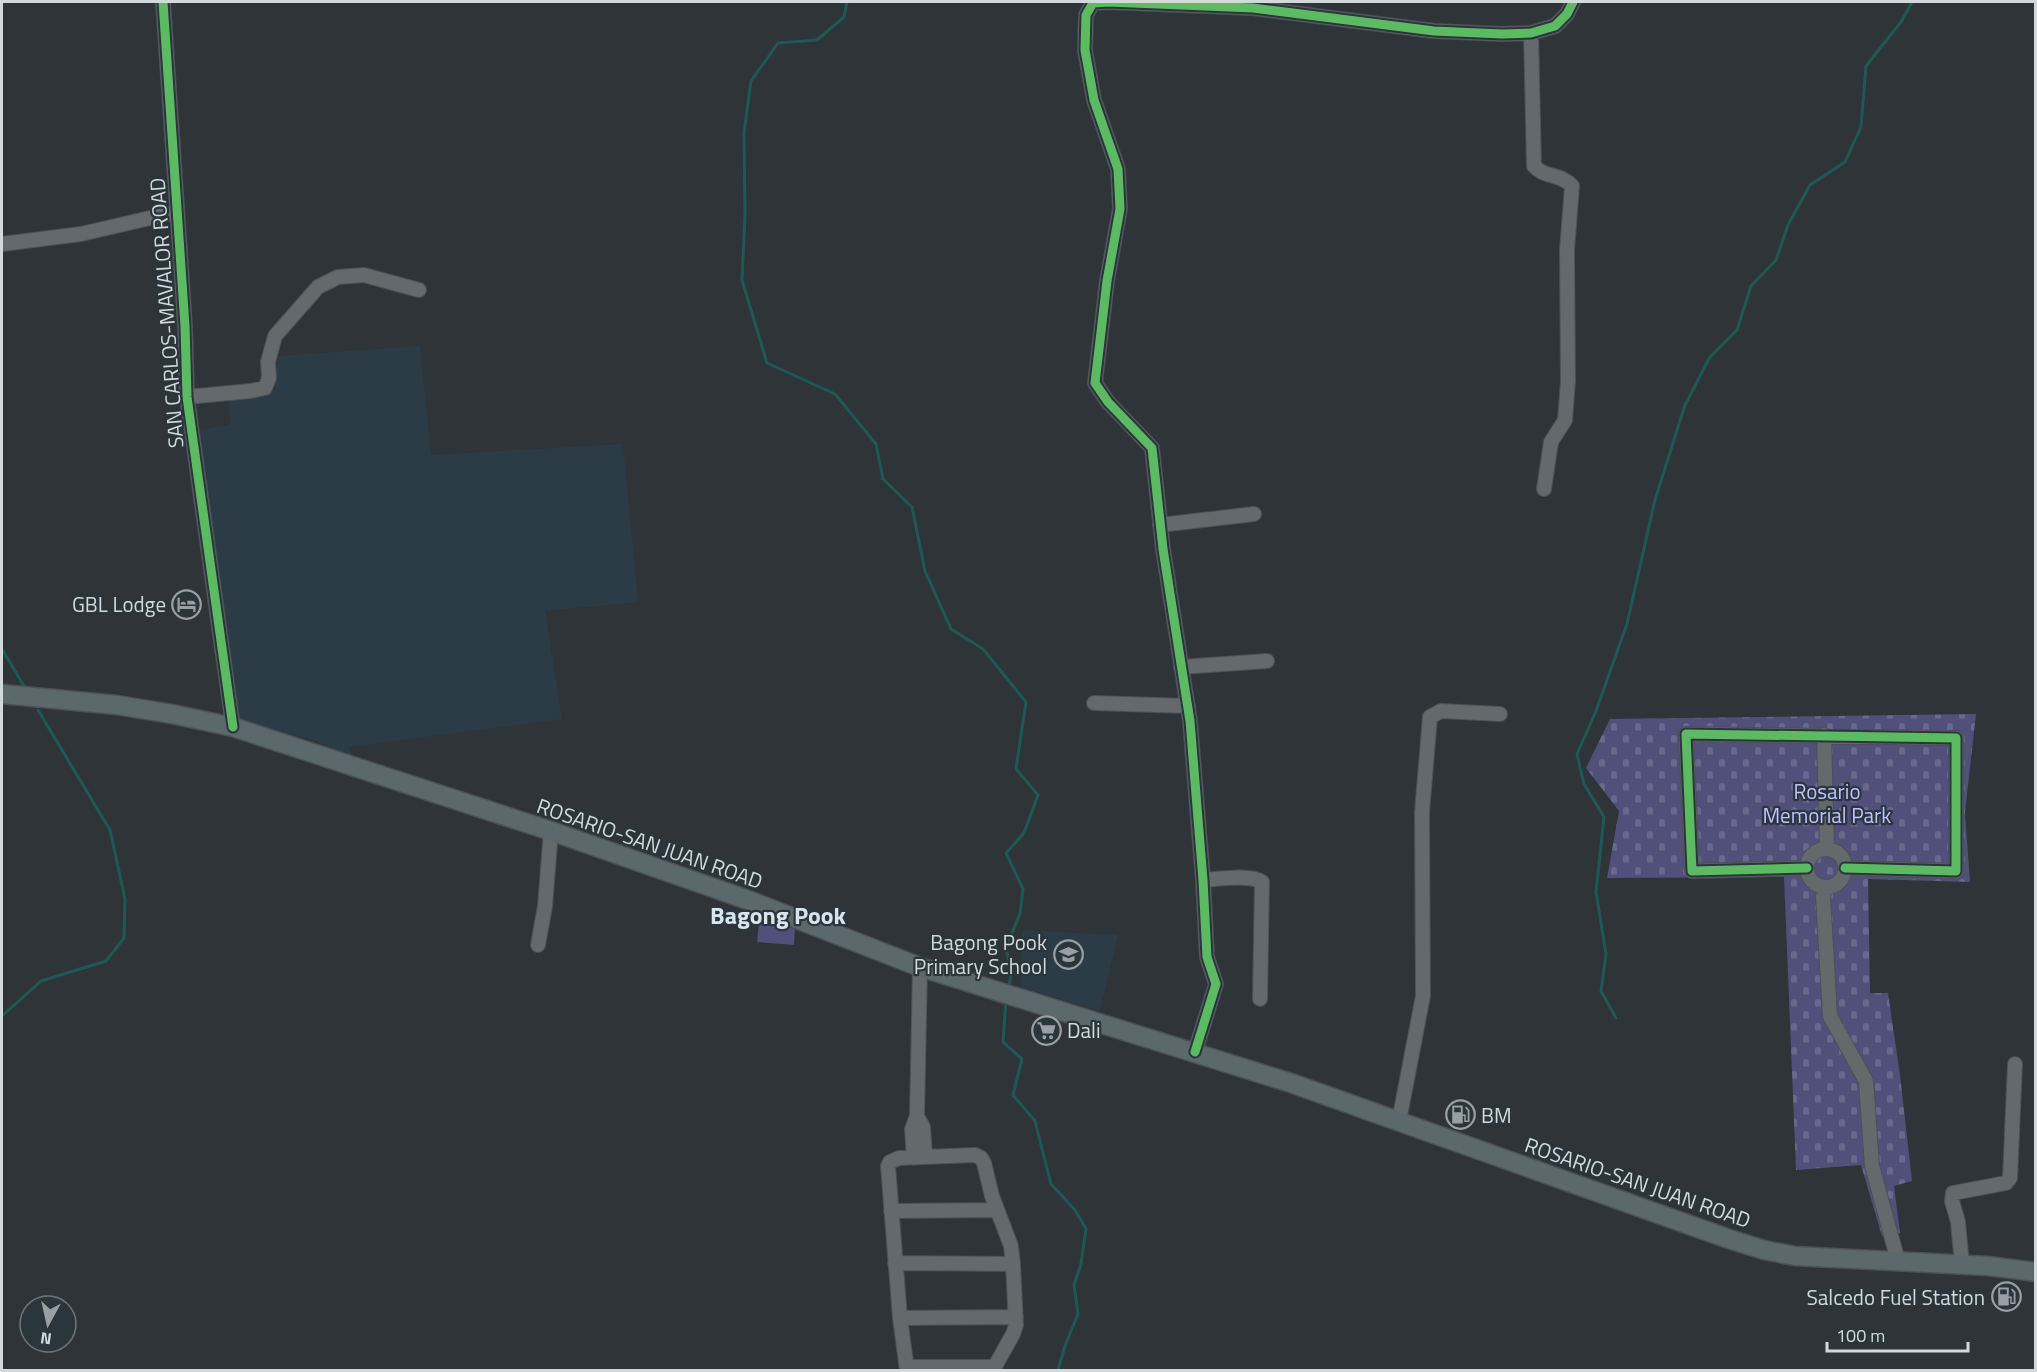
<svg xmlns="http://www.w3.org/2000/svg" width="2037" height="1372" font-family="'Titillium Web',sans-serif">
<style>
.built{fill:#2c3c46}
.cemetery{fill:url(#cemetery-stones)}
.pitch{fill:#50507b}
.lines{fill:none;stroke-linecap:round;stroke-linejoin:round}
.stream{stroke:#1f5955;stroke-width:3}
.minor-casing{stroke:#4c5154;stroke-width:16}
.major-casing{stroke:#4c5154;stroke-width:21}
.minor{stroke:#64696c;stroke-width:14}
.major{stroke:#5b696d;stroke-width:18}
.cycleway-casing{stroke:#2a353c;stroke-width:13}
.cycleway{stroke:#5cba63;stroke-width:9}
.labels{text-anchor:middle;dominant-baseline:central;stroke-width:4.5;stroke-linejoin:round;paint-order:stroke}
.street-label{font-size:21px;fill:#d2d9dd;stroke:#2a353c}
.poi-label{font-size:21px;fill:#d2d9dd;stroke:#2a353c;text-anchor:end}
.park-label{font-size:21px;fill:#c0c1ff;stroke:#2a353c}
.quarter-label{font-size:24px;font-weight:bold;fill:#d7e5ee;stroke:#2a353c}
</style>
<defs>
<pattern id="cemetery-stones" width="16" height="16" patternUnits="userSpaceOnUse" patternTransform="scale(1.5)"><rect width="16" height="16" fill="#50507b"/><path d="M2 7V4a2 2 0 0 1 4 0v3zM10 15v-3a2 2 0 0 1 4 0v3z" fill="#68698d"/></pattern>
</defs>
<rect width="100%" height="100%" fill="#2e3438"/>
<!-- built -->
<path class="built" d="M 420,346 L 431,455 L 623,444 L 638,602 L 545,611 L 562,719 L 349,747 L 352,757 L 313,740 L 236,719 L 197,431 L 230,425 L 229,396 L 274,389 L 279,356 Z
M 1022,930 L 1118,935 L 1100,1011 L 1021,987 Z"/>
<!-- cemetery -->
<path class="cemetery" d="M 1976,714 L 1965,812 L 1970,882 L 1868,879 L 1870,993 L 1888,993 L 1900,1075 L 1912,1181 L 1894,1186 L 1900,1233 L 1882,1236 L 1861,1165 L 1796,1170 L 1784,877 L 1607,878 L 1619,811 L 1586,768 L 1610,719 Z"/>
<!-- pitch -->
<path class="pitch" d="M 759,924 L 795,927 L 794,945 L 757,942 Z"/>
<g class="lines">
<!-- stream -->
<path class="stream" d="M 847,2 L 844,17 L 817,40 L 778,43 L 751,81 L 744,133 L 745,216 L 742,280 L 767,363 L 835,394 L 876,444 L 883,479 L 912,507 L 925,571 L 951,629 L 983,649 L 1026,702 L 1016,769 L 1038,795 L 1024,833 L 1006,853 L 1023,889 L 1020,914 L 1006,947 L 1011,974 L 1009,987
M 2,649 L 24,686
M 1006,1000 L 1003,1042 L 1022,1059 L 1013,1095 L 1035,1121 L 1051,1184 L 1075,1210 L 1086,1229 L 1081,1264 L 1074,1285 L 1078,1314 L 1065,1346 L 1058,1370
M 2,1016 L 41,981 L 106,961 L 124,938 L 125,899 L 110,830 L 38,710
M 1616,1018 L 1601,991 L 1606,954 L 1596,892 L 1604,817 L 1584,784 L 1577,754 L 1596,711 L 1627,624 L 1655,500 L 1685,405 L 1710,357 L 1737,330 L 1751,286 L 1776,260 L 1788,225 L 1810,185 L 1845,162 L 1861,127 L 1866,66 L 1901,22 L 1912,2"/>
<defs>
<path id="minor" d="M 163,2 L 185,326 L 187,397 L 233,727
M 1531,33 L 1534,166 C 1544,178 1561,173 1572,186 L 1567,250 L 1568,381 L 1565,420 L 1551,442 L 1544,489
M 2,244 L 81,234 L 176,212
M 187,397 L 250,391 L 265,388 L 269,378 L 268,362 L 275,336 L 318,287 L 338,277 L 364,275 L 419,290
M 1160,525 L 1254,514
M 1181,667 L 1267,661
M 1094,703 L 1188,706
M 1824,735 L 1827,849
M1807 868a19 19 0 1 1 38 0a19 19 0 1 1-38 0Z
M 1807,868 L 1692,871 L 1686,734 L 1956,738 L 1956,871 L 1845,868
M 1203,880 C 1218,879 1251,874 1262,882 L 1260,999
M 1825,887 L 1823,896 L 1830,1016 L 1866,1081 L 1872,1166 L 1898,1261
M 538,945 L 545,906 L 551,831
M 1195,1052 L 1216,984 L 1207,957 L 1203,880 L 1190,721 L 1163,549 L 1152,448 L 1108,402 L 1095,383 L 1107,281 L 1120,209 L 1118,169 L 1094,100 L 1085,50 L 1086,15 L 1093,3 L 1109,2 L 1253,8 L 1434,31 L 1502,34 L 1531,33 L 1555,26 L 1567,14 L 1573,2
M 917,1116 L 923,1127 L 925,1156
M 1399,1121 L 1423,996 L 1422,812 L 1430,717 L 1441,711 L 1500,714
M 914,1157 L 912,1129 L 917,1116 L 920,967
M 891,1211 L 996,1210
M 895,1263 L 1013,1264
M 1962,1265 L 1958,1222 L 1952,1201 L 1953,1193 L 2006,1183 L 2010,1178 L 2015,1064
M 900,1318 L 1016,1317
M 907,1367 L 994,1367
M 907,1370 L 900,1318 L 888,1166 L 890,1162 L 899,1158 L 975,1155 L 981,1158 L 984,1163 L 992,1196 L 1011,1246 L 1013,1264 L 1016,1325 L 1013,1334 L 993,1370"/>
<path id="major" d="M 2,694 L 117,705 L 172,714 L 233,727 L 551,831 L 748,900 L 920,967 L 1291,1083 L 1729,1239 L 1764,1250 L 1795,1256 L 1988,1266 L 2036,1272"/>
</defs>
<!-- minor casing -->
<use href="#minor" class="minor-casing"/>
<!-- major casing -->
<use href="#major" class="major-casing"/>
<!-- minor -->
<use href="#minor" class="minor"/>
<!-- major -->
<use href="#major" class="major"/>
<defs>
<path id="cycleway" d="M 163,2 L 185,326 L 187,397 L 233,727
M 1807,868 L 1692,871 L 1686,734 L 1956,738 L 1956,871 L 1845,868
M 1195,1052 L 1216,984 L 1207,957 L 1203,880 L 1190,721 L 1163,549 L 1152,448 L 1108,402 L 1095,383 L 1107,281 L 1120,209 L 1118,169 L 1094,100 L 1085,50 L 1086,15 L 1093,3 L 1109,2 L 1253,8 L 1434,31 L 1502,34 L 1531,33 L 1555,26 L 1567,14 L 1573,2"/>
</defs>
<!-- cycleway casing -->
<use href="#cycleway" class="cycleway-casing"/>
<!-- cycleway -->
<use href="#cycleway" class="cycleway"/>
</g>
<!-- icons -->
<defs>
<symbol id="hotel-ring" viewBox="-11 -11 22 22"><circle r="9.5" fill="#2a353c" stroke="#999fa3" stroke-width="1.5"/><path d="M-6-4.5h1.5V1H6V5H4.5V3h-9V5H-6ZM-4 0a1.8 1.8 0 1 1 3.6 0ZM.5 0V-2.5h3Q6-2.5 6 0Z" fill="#999fa3"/></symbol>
<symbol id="school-ring" viewBox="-11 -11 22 22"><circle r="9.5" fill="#2a353c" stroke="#999fa3" stroke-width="1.5"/><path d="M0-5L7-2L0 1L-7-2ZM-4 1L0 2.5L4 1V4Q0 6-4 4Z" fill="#999fa3"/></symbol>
<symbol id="supermarket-ring" viewBox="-11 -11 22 22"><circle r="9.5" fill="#2a353c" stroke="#999fa3" stroke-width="1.5"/><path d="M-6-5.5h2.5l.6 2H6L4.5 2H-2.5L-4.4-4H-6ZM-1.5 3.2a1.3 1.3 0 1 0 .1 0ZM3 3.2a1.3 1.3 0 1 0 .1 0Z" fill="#999fa3"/></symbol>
<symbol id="fuel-ring" viewBox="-11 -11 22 22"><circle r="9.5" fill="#2a353c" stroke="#999fa3" stroke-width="1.5"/><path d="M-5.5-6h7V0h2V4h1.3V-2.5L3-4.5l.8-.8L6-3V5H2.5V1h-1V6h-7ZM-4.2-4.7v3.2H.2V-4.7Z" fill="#999fa3"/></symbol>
</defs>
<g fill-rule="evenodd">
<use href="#hotel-ring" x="170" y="588" width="33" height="33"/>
<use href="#school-ring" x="1052" y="938" width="33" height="33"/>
<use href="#supermarket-ring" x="1030" y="1014" width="33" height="33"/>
<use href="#fuel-ring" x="1444" y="1098" width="33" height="33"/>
<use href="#fuel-ring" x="1990" y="1280" width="33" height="33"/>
</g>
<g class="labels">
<!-- street labels -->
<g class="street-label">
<text transform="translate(166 313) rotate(-94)">SAN CARLOS-MAVALOR ROAD</text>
<text transform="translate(650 843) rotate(19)">ROSARIO-SAN JUAN ROAD</text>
<text transform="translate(1638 1182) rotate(19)">ROSARIO-SAN JUAN ROAD</text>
</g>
<!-- poi labels -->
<g class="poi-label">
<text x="166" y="604">GBL Lodge</text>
<text x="1047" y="942">Bagong Pook<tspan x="1047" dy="24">Primary School</tspan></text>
<text x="1067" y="1030" text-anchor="start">Dali</text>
<text x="1481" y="1115" text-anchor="start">BM</text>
<text x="1985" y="1297">Salcedo Fuel Station</text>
</g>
<!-- park labels -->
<g class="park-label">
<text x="1827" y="791">Rosario<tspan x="1827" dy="24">Memorial Park</tspan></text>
</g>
<!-- quarter labels -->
<g class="quarter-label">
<text x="778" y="915">Bagong Pook</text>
</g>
</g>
<!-- border -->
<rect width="2037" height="1372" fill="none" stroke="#d2d9dd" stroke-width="6"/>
<!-- north arrow -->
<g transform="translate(48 1324) rotate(188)"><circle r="28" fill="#2a353c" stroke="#6d777c" stroke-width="1.5"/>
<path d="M0-4.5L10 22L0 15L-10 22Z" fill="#999fa3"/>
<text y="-9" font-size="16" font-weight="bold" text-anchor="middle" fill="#d2d9dd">N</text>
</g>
<!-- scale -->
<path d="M1827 1342v9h141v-9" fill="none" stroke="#d2d9dd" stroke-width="3"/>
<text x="1836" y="1342" font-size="18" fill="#d2d9dd" stroke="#2a353c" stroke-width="4.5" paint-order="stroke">100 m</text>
</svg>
